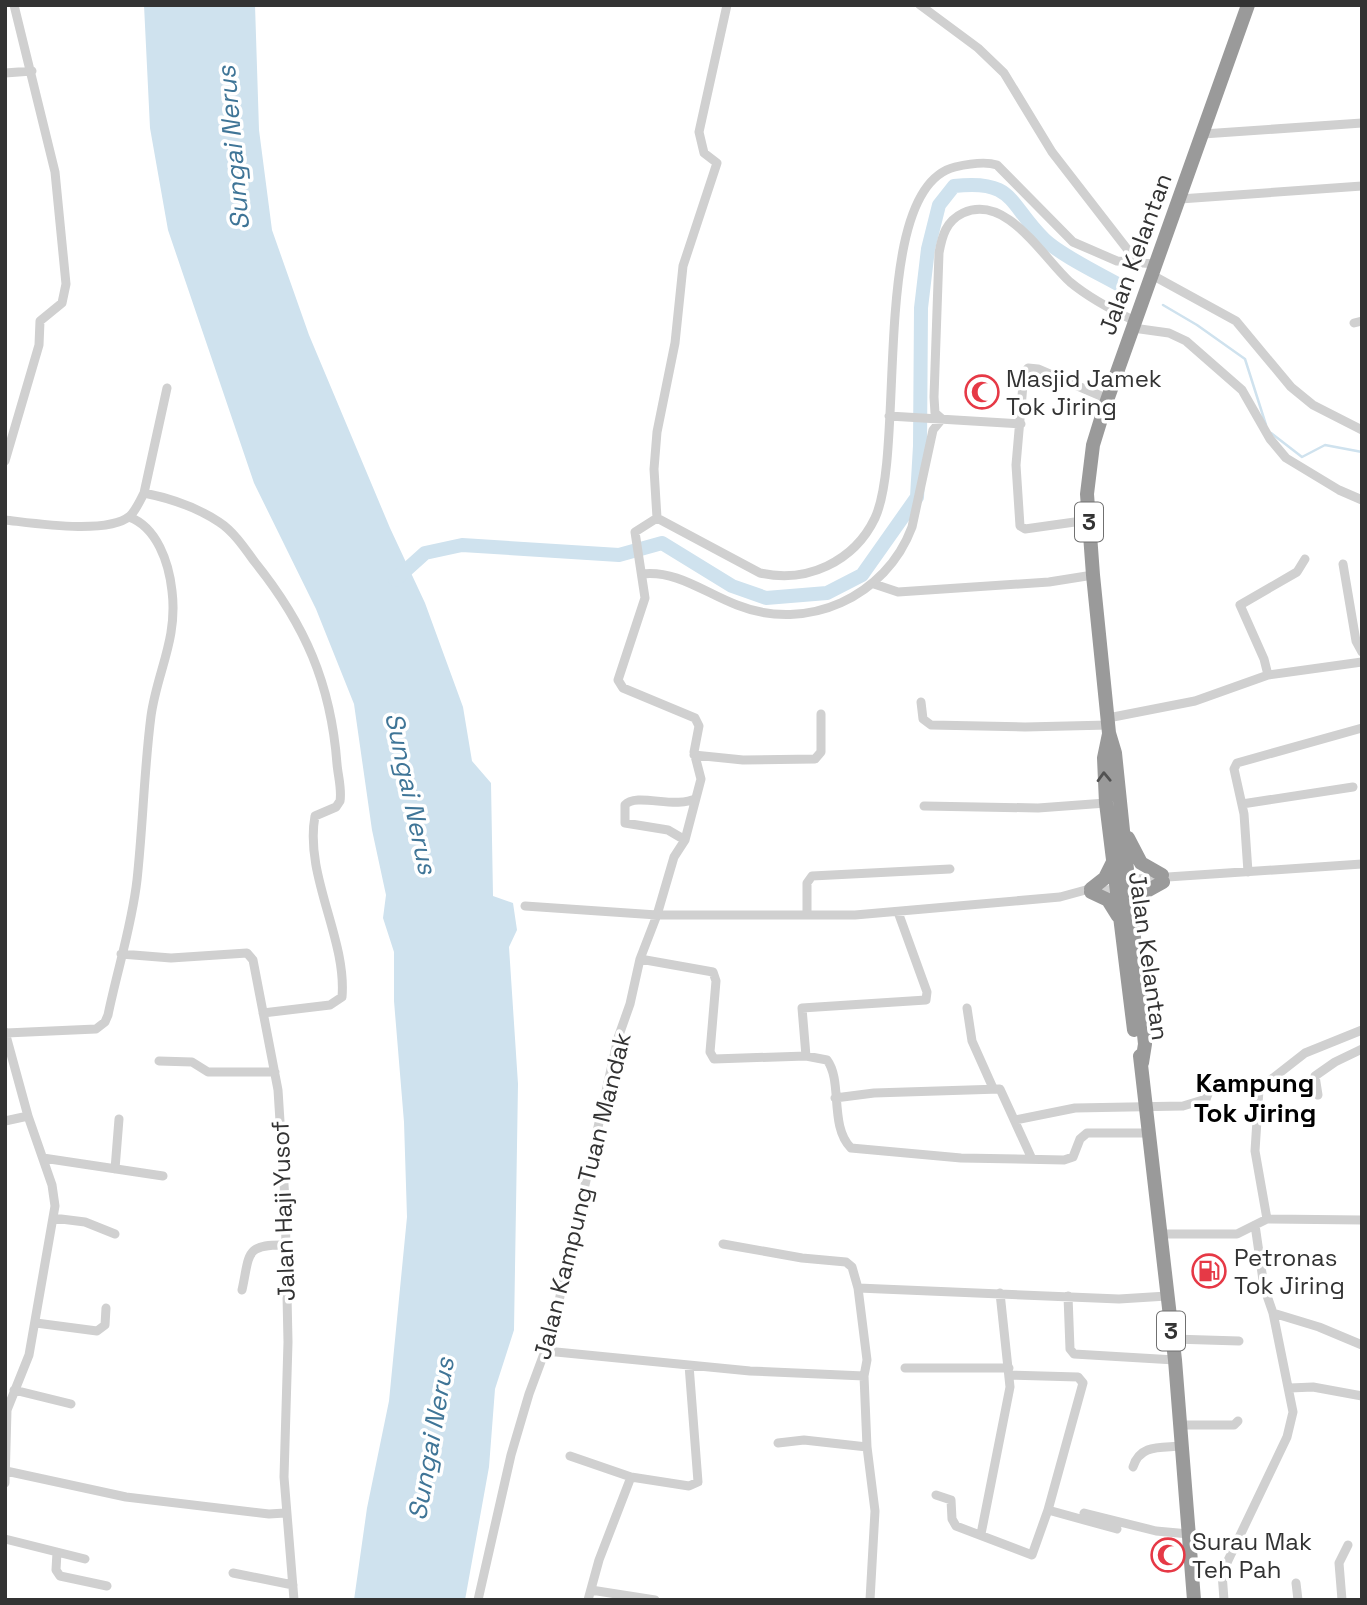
<svg xmlns="http://www.w3.org/2000/svg" width="1367" height="1605" font-family="'Space Grotesk',sans-serif">
<style>
.water{fill:#cfe2ee}
.lines{fill:none;stroke-linecap:round;stroke-linejoin:round}
.stream{stroke:#cfe2ee;stroke-width:2.5}
.river{stroke:#cfe2ee;stroke-width:14}
.minor{stroke:#d0d0d0;stroke-width:9}
.highway{stroke:#9a9a9a;stroke-width:14}
.oneway{stroke:#525252}
.labels{text-anchor:middle;dominant-baseline:central;stroke-width:7;stroke-linejoin:round;paint-order:stroke}
.shield{fill:#fff;stroke:#707070;stroke-width:2}
.shield-label{font-size:23px;font-weight:bold;fill:#333}
.street-label{font-size:24px;fill:#333;stroke:#fff}
.poi-label{font-size:24px;fill:#333;stroke:#fff;text-anchor:start}
.water-label{font-size:26px;font-style:italic;fill:#3f7597;stroke:#fff}
.neighbourhood-label{font-size:26px;font-weight:bold;fill:#000;stroke:#fff}
</style>
<rect width="100%" height="100%" fill="#fff"/>
<!-- water -->
<path class="water" d="M 144,5 L 255,5 L 259,130 L 272,230 L 309,335 L 390,528 L 425,603 L 463,707 L 472,761 L 491,783 L 493,896 L 513,903 L 517,930 L 509,947 L 518,1084 L 514,1330 L 495,1389 L 489,1467 L 465,1600 L 354,1600 L 367,1508 L 389,1401 L 407,1217 L 404,1122 L 394,1001 L 394,952 L 383,918 L 386,895 L 372,830 L 354,704 L 316,609 L 254,483 L 168,230 L 150,128 Z"/>
<g class="lines">
<!-- stream -->
<path class="stream" d="M 1163,305 L 1197,325 L 1245,359 L 1266,425
M 1271,433 L 1302,457 L 1325,445 L 1362,452"/>
<!-- river -->
<path class="river" d="M 395,580 L 425,553 L 462,545 L 619,555 L 662,543 L 732,586 L 766,598 L 827,593 L 862,575 L 917,497 L 920,446 L 921,308 L 928,249 L 939,205 L 954,186 C 1015,179 1008,204 1044,239 C 1060,255 1102,275 1123,287"/>
<!-- minor -->
<path class="minor" d="M 920,5 L 978,48 L 1004,73 L 1052,152 L 1138,263
M 5,73 L 32,71
M 1203,134 L 1362,123
M 1180,199 L 1362,186
M 1152,275 L 1236,321 L 1291,387 L 1313,405 L 1362,430
M 1354,323 L 1362,321
M 1133,328 L 1169,333 L 1186,341 L 1242,390 L 1270,439 L 1286,458 L 1339,490 L 1362,500
M 889,416 L 1021,424
M 5,461 L 39,345 L 40,321 L 62,303 L 66,284 L 55,172 L 14,5
M 144,493 L 167,388
M 657,518 L 760,573 C 783,578 806,576 827,566 C 848,556 865,539 875,518 C 907,449 868,188 955,167 C 968,164 985,161 997,165 L 1073,242 L 1117,261 L 1156,264
M 657,518 L 654,469 L 657,432 L 675,343 L 683,266 L 717,163 L 704,153 L 699,132 L 727,5
M 5,520 C 33,523 107,535 130,516 C 136,510 140,501 144,493 C 169,498 198,508 219,522 C 233,531 244,547 254,561 C 305,624 331,684 337,764 C 338,776 342,789 340,801 L 336,807 L 315,816 C 304,875 347,939 342,997 L 330,1005 L 263,1013
M 1089,520 L 1025,529 L 1020,526 L 1016,465 L 1024,373 L 1028,368 L 1038,369 L 1108,399
M 1343,564 L 1356,641 L 1362,652
M 642,574 C 677,570 705,593 737,605 C 807,633 886,597 912,527 L 933,430 L 942,419 L 935,413 L 934,397 L 939,253 C 942,236 946,221 963,213 C 1007,193 1043,258 1070,282 C 1088,297 1114,311 1135,321
M 874,584 L 898,592 L 1049,582 L 1093,575
M 1268,675 L 1362,662
M 921,702 L 923,719 L 931,725 L 1025,727 L 1109,725
M 1108,718 L 1195,701 L 1268,675 L 1264,659 L 1240,605 L 1297,572 L 1305,559
M 694,755 L 743,760 L 815,759 L 821,752 L 821,714
M 1242,804 L 1353,787
M 924,806 L 1038,808 L 1106,803
M 685,840 L 668,830 L 625,823 L 625,805 C 636,792 677,810 696,798
M 1248,872 L 1244,814 L 1234,769 L 1237,763 L 1362,728
M 1123,880 L 1362,864
M 1095,892 L 1157,882
M 525,906 L 657,915 L 855,915 L 1060,897 L 1093,888
M 807,915 L 807,883 L 812,876 L 950,869
M 121,954 L 171,958 L 247,953 L 253,960 L 278,1090 L 285,1200 L 288,1342 L 284,1477 L 294,1600
M 640,959 L 713,972 L 716,981 L 710,1052 L 714,1059 L 806,1056 L 827,1060 C 843,1081 829,1126 851,1148 L 961,1158 L 1064,1160 L 1073,1157 L 1080,1139 L 1087,1133 L 1150,1133
M 967,1008 L 972,1041 L 993,1088
M 5,1032 L 28,1116 L 5,1121
M 6,1033 L 96,1029 L 105,1022 L 108,1015 C 117,971 132,925 137,880 C 143,826 144,770 151,716 C 157,672 178,639 172,591 C 169,563 157,527 129,517
M 806,1056 L 802,1008 L 926,1000 L 927,992 L 898,912
M 159,1061 L 192,1062 L 208,1072 L 275,1072
M 1318,1095 L 1315,1076 L 1335,1062 L 1362,1049
M 835,1098 L 874,1093 L 1000,1089 L 1032,1159
M 1015,1120 L 1075,1108 L 1183,1106 L 1206,1099 L 1213,1081
M 43,1158 L 163,1176
M 115,1169 L 119,1119
M 53,1218 L 85,1222 L 115,1234
M 1267,1219 L 1255,1151 L 1259,1089 L 1305,1053 L 1362,1030
M 1161,1234 L 1237,1234 L 1267,1219 L 1362,1220
M 723,1244 L 802,1258 L 846,1262 L 852,1267 L 858,1288
M 242,1290 C 250,1254 244,1244 286,1245
M 1068,1296 L 1070,1349 L 1074,1354 L 1175,1360
M 1273,1313 L 1319,1327 L 1362,1345
M 36,1323 L 97,1331 L 105,1325 L 106,1308
M 1173,1339 L 1239,1341
M 546,1351 L 750,1371 L 864,1376 L 867,1360 L 858,1288 L 1119,1299 L 1167,1296
M 905,1368 L 1009,1368
M 864,1376 L 867,1447 L 875,1511 L 870,1600
M 1290,1388 L 1313,1387 L 1362,1396
M 14,1390 L 71,1404
M 1180,1425 L 1234,1425 L 1238,1421
M 778,1443 L 804,1440 L 867,1447
M 570,1456 L 631,1477
M 1133,1467 C 1140,1444 1161,1448 1181,1446
M 6,1471 L 126,1497 L 269,1514 L 285,1513
M 5,1483 L 7,1410 L 29,1355 L 55,1206 L 52,1185 L 28,1116
M 936,1495 L 951,1500 L 952,1519 L 956,1526 L 1032,1555 L 1048,1510 L 1083,1383 L 1078,1377 L 1010,1375
M 1048,1510 L 1117,1529
M 1084,1513 L 1156,1531 L 1189,1534
M 981,1534 L 1010,1387 L 1000,1293
M 5,1539 L 85,1559
M 57,1552 L 56,1570 L 60,1576 L 107,1586
M 1192,1571 L 1222,1573
M 233,1573 L 293,1585
M 1296,1583 L 1298,1600
M 591,1590 L 655,1600
M 478,1600 L 511,1455 L 529,1394 L 552,1332 L 618,1038 L 630,1004 L 640,959 L 657,915 L 674,857 L 685,840 L 701,779 L 694,752 L 699,726 L 695,718 L 623,688 L 618,680 L 645,598 L 635,532 L 657,518
M 588,1600 L 599,1560 L 631,1477 L 689,1486 L 698,1482 L 689,1365
M 1224,1600 L 1222,1573 L 1287,1437 L 1293,1412 L 1273,1313 L 1264,1287 L 1255,1225
M 1342,1600 L 1339,1563 L 1348,1545"/>
<!-- highway -->
<path class="highway" d="M 1109,734 L 1104,758 L 1106,803 L 1134,1030
M 1128,838 L 1141,863 L 1162,875
M 1091,889 L 1105,878 L 1113,862
M 1091,892 L 1108,900 L 1118,916
M 1136,913 L 1145,892 L 1163,882
M 1140,1056 L 1175,1360 L 1194,1600
M 1142,1063 L 1145,1044 L 1115,753 L 1109,733 L 1093,575 L 1087,494 L 1093,445 L 1105,406 L 1248,5"/>
</g>
<!-- one-way arrows -->
<defs><path id="oneway-chevron" d="M-2-3.5L2.5 0L-2 3.5" fill="none" stroke-width="1.6" stroke-linecap="round" stroke-linejoin="round" transform="scale(1.75)"/></defs>
<use class="oneway" href="#oneway-chevron" transform="translate(1104 777) rotate(-92)"/>
<!-- icons -->
<defs>
<symbol id="mosque-ring" viewBox="-11 -11 22 22"><circle r="9.5" fill="#fff" stroke="#e63946" stroke-width="1.5"/><path d="M3.5-4.9A6 6 0 1 0 3.5 4.9A5 5 0 1 1 3.5-4.9Z" fill="#e63946"/></symbol>
<symbol id="fuel-ring" viewBox="-11 -11 22 22"><circle r="9.5" fill="#fff" stroke="#e63946" stroke-width="1.5"/><path d="M-5.5-6h7V0h2V4h1.3V-2.5L3-4.5l.8-.8L6-3V5H2.5V1h-1V6h-7ZM-4.2-4.7v3.2H.2V-4.7Z" fill="#e63946"/></symbol>
</defs>
<g fill-rule="evenodd">
<use href="#mosque-ring" x="963" y="373" width="38" height="38"/>
<use href="#fuel-ring" x="1190" y="1252" width="38" height="38"/>
<use href="#mosque-ring" x="1149" y="1536" width="38" height="38"/>
</g>
<g class="labels">
<!-- shield labels -->
<g class="shield">
<rect x="1075" y="502.5" width="28" height="39" rx="5"/>
<rect x="1157" y="1311.5" width="28" height="39" rx="5"/>
</g>
<g class="shield-label">
<text x="1089" y="522">3</text>
<text x="1171" y="1331">3</text>
</g>
<!-- street labels -->
<g class="street-label">
<text transform="translate(1135 254) rotate(-70)">Jalan Kelantan</text>
<text transform="translate(1149 956) rotate(82)">Jalan Kelantan</text>
<text transform="translate(582 1196) rotate(-76)">Jalan Kampung Tuan Mandak</text>
<text transform="translate(283 1211) rotate(-92)">Jalan Haji Yusof</text>
</g>
<!-- poi labels -->
<g class="poi-label">
<text x="1006" y="378">Masjid Jamek<tspan x="1006" dy="28">Tok Jiring</tspan></text>
<text x="1234" y="1257">Petronas<tspan x="1234" dy="28">Tok Jiring</tspan></text>
<text x="1192" y="1541">Surau Mak<tspan x="1192" dy="28">Teh Pah</tspan></text>
</g>
<!-- water labels -->
<g class="water-label">
<text transform="translate(233 148) rotate(-95)">Sungai Nerus</text>
<text transform="translate(411 793) rotate(78)">Sungai Nerus</text>
<text transform="translate(431 1439) rotate(-80)">Sungai Nerus</text>
</g>
<!-- neighbourhood labels -->
<g class="neighbourhood-label">
<text x="1255" y="1083">Kampung<tspan x="1255" dy="30">Tok Jiring</tspan></text>
</g>
</g>
<!-- border -->
<rect width="1367" height="1605" fill="none" stroke="#333333" stroke-width="14"/>
</svg>
